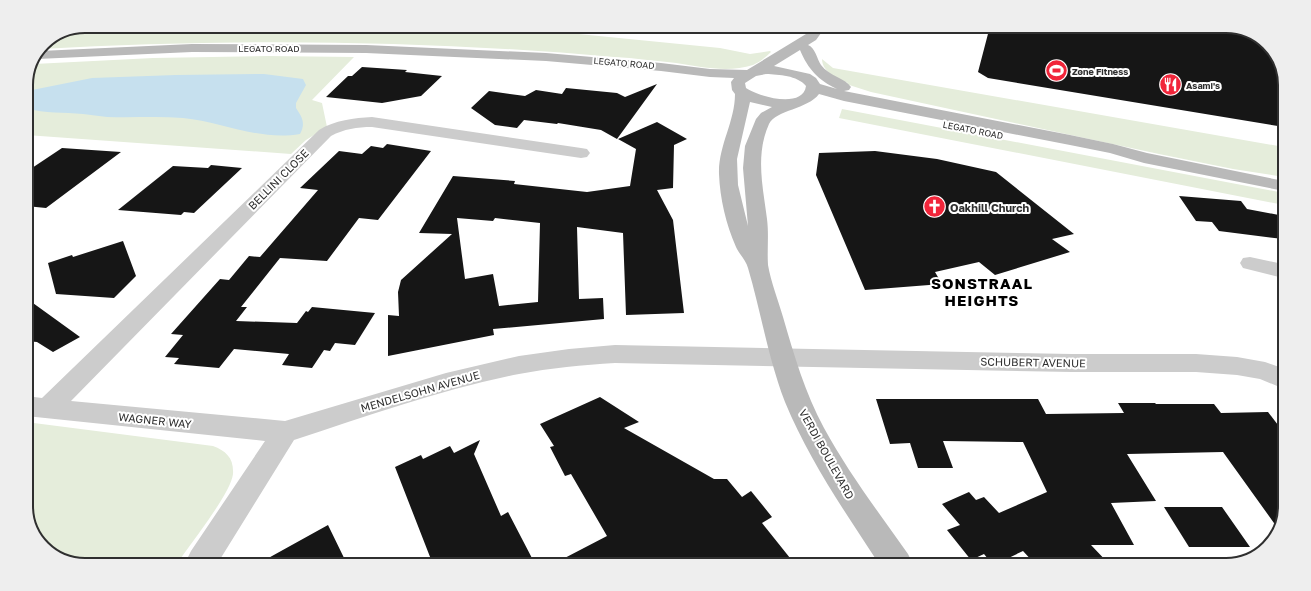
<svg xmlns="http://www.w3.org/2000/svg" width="1311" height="591" font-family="'Golos Text',sans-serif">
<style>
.green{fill:#e5eddb}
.water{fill:#c6e0ee}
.building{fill:#161616;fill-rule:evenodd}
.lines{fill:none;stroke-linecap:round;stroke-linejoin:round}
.street{fill:#ccc;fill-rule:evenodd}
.secondary{fill:#b9b9b9;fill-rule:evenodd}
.labels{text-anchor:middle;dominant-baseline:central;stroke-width:4;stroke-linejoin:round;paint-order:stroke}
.far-street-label{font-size:9px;fill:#2f2f2f;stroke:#fff}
.far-poi-label{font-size:9px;font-weight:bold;fill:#2f2f2f;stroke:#fff;text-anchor:start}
.street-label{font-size:11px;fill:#2f2f2f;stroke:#fff}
.poi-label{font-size:11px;font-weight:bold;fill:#2f2f2f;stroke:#fff;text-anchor:start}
.district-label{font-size:15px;font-weight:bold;letter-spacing:1px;fill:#000;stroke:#fff}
.rim{fill:none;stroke:#2f2f2f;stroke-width:2}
</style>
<rect width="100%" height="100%" fill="#fff"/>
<!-- green -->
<path class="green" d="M 127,26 L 518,28 L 720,48 L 750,54 L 770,51 L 771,52 C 766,57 760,62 753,65 C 728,73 702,67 676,63 C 655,61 635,58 614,57 C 423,40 232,38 41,49 L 44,43 L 82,28 Z
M 268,56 L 354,57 L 312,100 L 322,103 L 327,127 L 306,140 L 291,154 L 26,135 L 26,82 L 34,64 L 153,58 Z
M 822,59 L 833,68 L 1284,147 L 1284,177 L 1233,169 L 1159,154 L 871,92 L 846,84 L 848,83 C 838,79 822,72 822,59 Z
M 842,109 L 1284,193 L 1284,205 L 839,118 Z
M 26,422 L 213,446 C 226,451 234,458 233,474 C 231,493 191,543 179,561 L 63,560 L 36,539 L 26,510 Z"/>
<!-- water -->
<path class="water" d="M 264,74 L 303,79 L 306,85 L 296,103 L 296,108 C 302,117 306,123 300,134 C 259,141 223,122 183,118 C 158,116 133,118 107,117 C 99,116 91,115 83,114 C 63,112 46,114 26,108 L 26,93 L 32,90 L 92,78 L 176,75 Z"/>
<!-- building -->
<path class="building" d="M 989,30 L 1214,30 L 1255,36 L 1275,52 L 1285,82 L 1284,127 L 988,78 L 978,72 Z
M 362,67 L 407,70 L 405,72 L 442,76 L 421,96 L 382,103 L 326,97 L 348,76 L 352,76 Z
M 657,84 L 617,139 L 601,130 L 558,123 L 557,124 L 524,120 L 517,128 L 495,125 L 471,108 L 489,91 L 525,96 L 536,90 L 562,94 L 566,88 L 617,93 L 625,97 Z
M 657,122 L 687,139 L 674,145 L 673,188 L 657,190 L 673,220 L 684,313 L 626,315 L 623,233 L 577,227 L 579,299 L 603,298 L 604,319 L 493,329 L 494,335 L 388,356 L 388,315 L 399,316 L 398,292 L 401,280 L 452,234 L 419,233 L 453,176 L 515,181 L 514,184 L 587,192 L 630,186 L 636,149 L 618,139 ZM 457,218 L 493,221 L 495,218 L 540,223 L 538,302 L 499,306 L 493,274 L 465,279 Z
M 387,144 L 431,151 L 378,220 L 359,218 L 327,261 L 280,258 L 241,307 L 247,307 L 236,321 L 297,323 L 306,311 L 308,312 L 312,307 L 375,313 L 355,345 L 335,343 L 330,351 L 324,350 L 312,368 L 282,365 L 289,354 L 234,349 L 219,368 L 174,364 L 179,358 L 165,357 L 183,335 L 171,334 L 220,279 L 229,280 L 249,256 L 260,257 L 318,190 L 300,188 L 339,151 L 362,154 L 371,146 L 383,148 Z
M 62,148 L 121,152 L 46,208 L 26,206 L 26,172 Z
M 875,151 L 937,159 L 996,172 L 1074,234 L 1052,239 L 1070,252 L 995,275 L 979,262 L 935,272 L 942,284 L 865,290 L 816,175 L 819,153 Z
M 211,165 L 242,168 L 194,213 L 184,212 L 181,215 L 118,210 L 173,166 L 208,168 Z
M 1179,196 L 1241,201 L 1247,209 L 1284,216 L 1283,239 L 1219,231 L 1212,222 L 1196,221 Z
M 123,241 L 136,276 L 114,298 L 56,294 L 48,263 L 72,255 L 73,257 Z
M 26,298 L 80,337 L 53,352 L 37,342 L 26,341 Z
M 600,397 L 639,422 L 624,428 L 714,479 L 727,479 L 742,497 L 751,491 L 772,517 L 762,523 L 794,563 L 557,562 L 607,536 L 571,474 L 565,476 L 550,447 L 554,446 L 540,424 Z
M 876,399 L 1038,399 L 1046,414 L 1124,413 L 1118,403 L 1155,403 L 1156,404 L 1214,404 L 1221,413 L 1268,412 L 1281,429 L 1280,528 L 1279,530 L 1223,452 L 1127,454 L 1156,501 L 1111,503 L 1134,545 L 1091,545 L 1110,565 L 1035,564 L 1023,551 L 996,564 L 992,564 L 984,554 L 971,560 L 947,530 L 960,525 L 942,504 L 969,492 L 976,500 L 984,497 L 999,513 L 1047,492 L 1023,442 L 943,441 L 953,468 L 918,468 L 910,443 L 890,444 Z
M 480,440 L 474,454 L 501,516 L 508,512 L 534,562 L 432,562 L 395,467 L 421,455 L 423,459 L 450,446 L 454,453 Z
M 1164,507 L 1222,507 L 1250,547 L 1189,547 Z
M 328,525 L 346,562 L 263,561 Z"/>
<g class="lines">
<!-- street -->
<path class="street" d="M 372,117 L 581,148 L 587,149 L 590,153 L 587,157 L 581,158 L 372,127 C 357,127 344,129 331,136 L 71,401 L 285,421 L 446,373 L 519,356 L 569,349 L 615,345 L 1072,354 L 1196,354 L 1237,357 L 1265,362 L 1282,368 L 1282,388 L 1260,379 L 1237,375 L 1196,372 L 1072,372 L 615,363 C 583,365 550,368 519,374 C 442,389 368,416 294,440 L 219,561 L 186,561 L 191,551 L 265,441 L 26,416 L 26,396 L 42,398 L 319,130 C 335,120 354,118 372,117 Z
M 1250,257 L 1283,264 L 1283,278 L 1243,268 L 1240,263 L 1243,258 Z"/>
<!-- secondary -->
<path class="secondary" d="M 811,29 L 824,29 L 816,40 L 808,45 C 815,47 817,59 821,65 C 829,76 845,78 851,87 L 849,90 L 844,91 L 1070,135 L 1113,144 L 1147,153 L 1284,181 L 1284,191 L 1144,163 L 1110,153 L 1070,145 L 844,101 L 819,94 C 808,109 776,110 769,124 C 755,155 763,187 767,219 C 769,235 767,250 768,265 C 771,282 778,300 783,317 C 794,355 805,393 824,428 C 848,472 879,513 908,554 L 913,564 L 879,564 C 845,512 809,460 785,402 C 768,358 761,312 748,268 C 746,260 739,254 736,247 C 726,224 720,199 719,174 C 718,146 735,122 735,94 L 732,90 L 731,82 L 734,78 L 710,77 L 661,71 L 546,61 L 366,53 L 192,52 L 37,59 L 40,51 L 192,44 L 366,45 L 546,53 L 661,63 L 710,69 L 747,70 L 806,34 ZM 800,50 C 808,69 818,80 837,89 L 820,84 L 816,78 L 810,74 L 774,66 ZM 766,74 C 779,75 797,75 806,86 C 803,109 759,97 746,88 L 745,83 L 756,76 ZM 750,102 L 772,107 L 761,113 L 756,119 L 745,146 L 743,168 L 748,226 L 738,185 L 737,159 Z"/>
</g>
<!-- icons -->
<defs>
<symbol id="stadium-disc" viewBox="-11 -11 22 22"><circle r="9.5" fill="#f1253a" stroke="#fff"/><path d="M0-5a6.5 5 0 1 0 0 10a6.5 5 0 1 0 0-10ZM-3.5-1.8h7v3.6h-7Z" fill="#fff"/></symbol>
<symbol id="restaurant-disc" viewBox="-11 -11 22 22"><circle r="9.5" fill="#f1253a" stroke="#fff"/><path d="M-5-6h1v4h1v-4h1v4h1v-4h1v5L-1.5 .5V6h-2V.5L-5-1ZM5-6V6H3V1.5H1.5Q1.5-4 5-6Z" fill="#fff"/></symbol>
<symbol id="church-disc" viewBox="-11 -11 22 22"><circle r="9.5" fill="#f1253a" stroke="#fff"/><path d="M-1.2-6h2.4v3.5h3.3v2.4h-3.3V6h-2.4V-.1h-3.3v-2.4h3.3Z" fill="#fff"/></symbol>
</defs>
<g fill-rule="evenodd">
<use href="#stadium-disc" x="1044" y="58" width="25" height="25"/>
<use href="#restaurant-disc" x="1158" y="72" width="25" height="25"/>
<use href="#church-disc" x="922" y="194" width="25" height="25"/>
</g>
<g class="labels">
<!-- far-street labels -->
<g class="far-street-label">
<text x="269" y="48">LEGATO ROAD</text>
<text transform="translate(624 63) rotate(5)">LEGATO ROAD</text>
<text transform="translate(973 130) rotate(11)">LEGATO ROAD</text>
</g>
<!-- far-poi labels -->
<g class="far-poi-label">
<text x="1072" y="71">Zone Fitness</text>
<text x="1186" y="85">Asami's</text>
</g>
<!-- street labels -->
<g class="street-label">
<text transform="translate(278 179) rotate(-45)">BELLINI CLOSE</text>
<text transform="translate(1033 362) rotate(1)">SCHUBERT AVENUE</text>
<text transform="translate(420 391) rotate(-16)">MENDELSOHN AVENUE</text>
<text transform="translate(155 420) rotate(6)">WAGNER WAY</text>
<text transform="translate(827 454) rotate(61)">VERDI BOULEVARD</text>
</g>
<!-- poi labels -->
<g class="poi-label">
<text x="950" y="207">Oakhill Church</text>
</g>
<!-- district labels -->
<g class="district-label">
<text x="982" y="283">SONSTRAAL<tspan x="982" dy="17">HEIGHTS</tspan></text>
</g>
</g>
<!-- crop -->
<path d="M0 0H1311V591H0ZM85 33H1226A52 52 0 0 1 1278 85V506A52 52 0 0 1 1226 558H85A52 52 0 0 1 33 506V85A52 52 0 0 1 85 33Z" fill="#eee" fill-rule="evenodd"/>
<path class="rim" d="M85 33H1226A52 52 0 0 1 1278 85V506A52 52 0 0 1 1226 558H85A52 52 0 0 1 33 506V85A52 52 0 0 1 85 33Z"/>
</svg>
